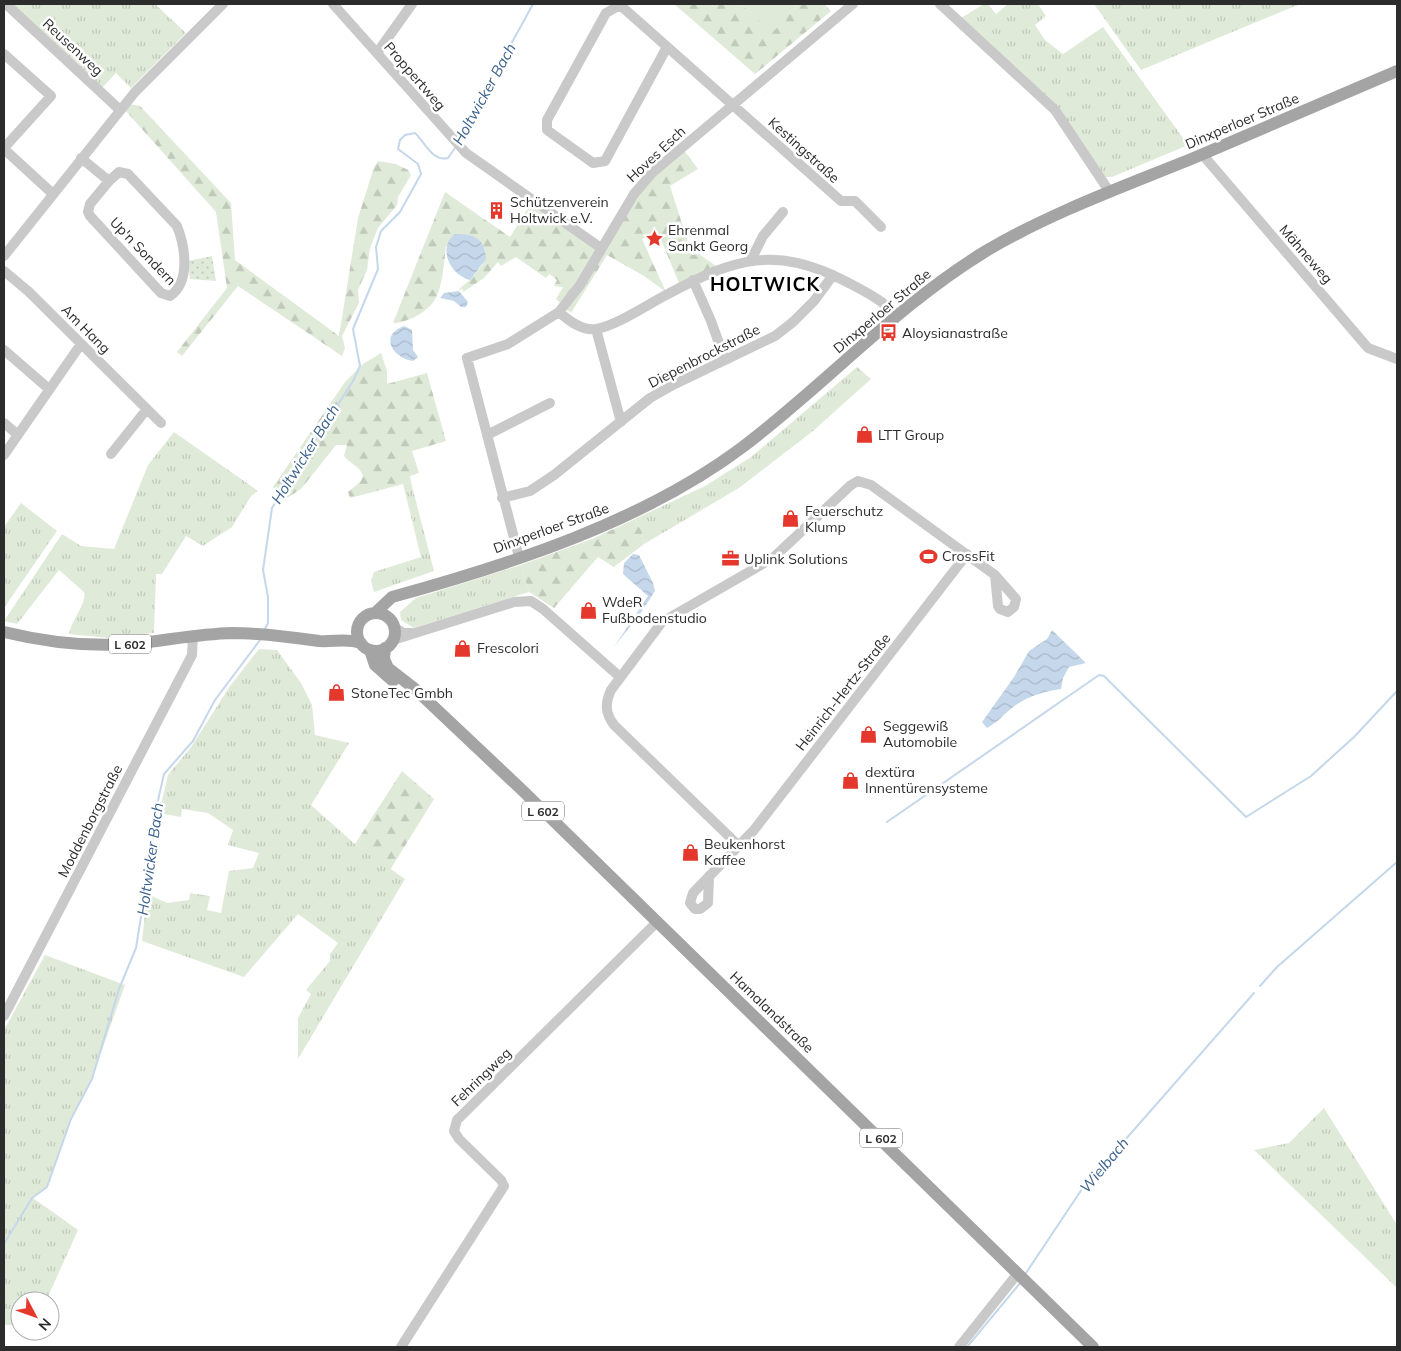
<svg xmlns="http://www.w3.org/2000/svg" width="1401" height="1351" font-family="Mulish,sans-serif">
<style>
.grass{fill:url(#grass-tufts)}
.forest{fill:url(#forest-firs)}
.park{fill:url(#park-dots)}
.garden{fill:#e0ead9}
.water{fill:url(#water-waves)}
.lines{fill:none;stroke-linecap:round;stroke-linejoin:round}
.stream{stroke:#c5d7ea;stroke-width:2}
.minor{stroke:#c9c9c9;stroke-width:10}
.major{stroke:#a4a4a4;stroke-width:12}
.labels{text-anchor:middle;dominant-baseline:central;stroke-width:5;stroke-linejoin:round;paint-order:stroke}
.shield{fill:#fff;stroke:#6b6b6b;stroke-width:1}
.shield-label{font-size:12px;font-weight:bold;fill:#2c2c2c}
.street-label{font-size:14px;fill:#2c2c2c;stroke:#fff}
.poi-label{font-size:14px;fill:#2c2c2c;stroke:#fff;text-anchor:start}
.water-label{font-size:15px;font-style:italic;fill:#3b628d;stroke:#fff}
.district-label{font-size:19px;font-weight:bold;letter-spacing:1px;fill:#000;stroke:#fff}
</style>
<defs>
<pattern id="grass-tufts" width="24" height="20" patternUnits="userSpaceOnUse" patternTransform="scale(1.25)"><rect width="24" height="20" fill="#e0ead9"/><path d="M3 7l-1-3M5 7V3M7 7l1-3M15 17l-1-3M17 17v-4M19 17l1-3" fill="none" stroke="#c0c9ba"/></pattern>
<pattern id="forest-firs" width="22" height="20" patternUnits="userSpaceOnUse" patternTransform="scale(1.25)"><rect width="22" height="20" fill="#e0ead9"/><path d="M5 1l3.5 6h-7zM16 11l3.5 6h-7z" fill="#c0c9ba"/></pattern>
<pattern id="park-dots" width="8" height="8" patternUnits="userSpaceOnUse" patternTransform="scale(1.25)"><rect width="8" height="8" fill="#e0ead9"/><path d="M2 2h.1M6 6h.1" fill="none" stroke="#c0c9ba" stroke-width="1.8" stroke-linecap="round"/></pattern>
<pattern id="water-waves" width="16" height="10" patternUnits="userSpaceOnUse" patternTransform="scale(1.25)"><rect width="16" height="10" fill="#c5d7ea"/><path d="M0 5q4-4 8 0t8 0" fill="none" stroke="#a9b9c9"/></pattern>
</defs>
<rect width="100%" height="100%" fill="#fff"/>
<!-- grass -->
<path class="grass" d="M 11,4 L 155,4 L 186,33 L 131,88 L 116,73 L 102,88 Z
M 984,4 L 988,4 L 996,14 L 1008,4 L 1038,4 L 1046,16 L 1035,25 L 1045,40 L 1063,54 L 1103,27 L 1188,145 L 1112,177 L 1105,177 L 1054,105 L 961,18 Z
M 1094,4 L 1300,4 L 1141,70 Z
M 857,367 L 871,379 L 813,431 L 739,488 L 644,544 L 642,532 L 635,519 L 705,486 L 751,457 Z
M 174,432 L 258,491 L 251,496 L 232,527 L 203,546 L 186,536 L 162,574 L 156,574 L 154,633 L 109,638 L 69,634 C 72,619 84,608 85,593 L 59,570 L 17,624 L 4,621 L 62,534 L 81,546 L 114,549 L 148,465 Z
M 411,482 L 434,571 L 374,592 L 371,581 L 374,572 L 421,557 L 403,484 Z
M 21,503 L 57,531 L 4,608 L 4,527 Z
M 521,565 L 529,592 L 414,628 L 401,620 L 400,612 L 416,598 Z
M 259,649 L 277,650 L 301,683 L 312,705 L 315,735 L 349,743 L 311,805 L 355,844 L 405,879 L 298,1059 L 298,1018 L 311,994 L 306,990 L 330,961 L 330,954 L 338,943 L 298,914 L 244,977 L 142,941 L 147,894 L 167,903 L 189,900 L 190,893 L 210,896 L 207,910 L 221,913 L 229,871 L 253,868 L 259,853 L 228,845 L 233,830 L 208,813 L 182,809 L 181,817 L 159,813 L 168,775 L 191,747 L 230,686 Z
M 45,955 L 125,985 L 91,1081 L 71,1119 L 47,1187 L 33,1198 L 78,1230 L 46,1301 L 20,1301 L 20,1325 L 4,1325 L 4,1030 Z
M 1324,1108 L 1397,1225 L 1397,1288 L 1254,1150 L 1289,1143 Z"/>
<!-- forest -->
<path class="forest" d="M 674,4 L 741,4 L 772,32 L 799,4 L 824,4 L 831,11 L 755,74 Z
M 129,104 L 140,106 L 231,203 L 235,260 L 339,336 L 358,218 L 374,167 L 378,161 L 396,164 L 408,170 L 411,175 L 398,197 L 397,205 L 378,228 L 370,248 L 367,270 L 358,290 L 359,303 L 342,336 L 345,348 L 342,356 L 238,286 L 182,356 L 177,352 L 227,288 L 216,212 L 125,110 Z
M 680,145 L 698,169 L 670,186 L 692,255 L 699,254 L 716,266 L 679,283 L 657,230 L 642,239 L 666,292 L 644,276 L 607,255 L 571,313 L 556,299 L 563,287 L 554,286 L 557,280 L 549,274 L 546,278 L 516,257 L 501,266 L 498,262 L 484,278 L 463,292 L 462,288 L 461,290 L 459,289 L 470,280 L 483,264 L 446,246 C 444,261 443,288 434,301 C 426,313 406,323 393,323 L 445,192 L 510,237 L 530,205 L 597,249 L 630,195 Z
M 381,353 L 387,371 L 387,384 L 427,373 L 446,441 L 412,451 L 419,473 L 410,476 L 411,482 L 350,498 L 348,492 L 360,482 L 363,476 C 360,466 350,464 344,456 L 347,445 L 336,445 L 301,489 L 287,498 L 273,487 L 345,382 L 363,364 Z
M 635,519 L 642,532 L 644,544 L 614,567 L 598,557 L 554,608 L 529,592 L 521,565 L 592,539 Z
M 402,771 L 434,799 L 390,870 L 355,844 Z"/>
<!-- park -->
<path class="park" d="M 212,256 L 216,281 L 190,279 L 188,261 Z"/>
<!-- garden -->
<path class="garden" d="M 741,4 L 799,4 L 772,33 Z"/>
<!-- water -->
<path class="water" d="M 455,234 C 474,233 485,239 486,259 L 470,280 C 450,275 437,248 455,234 Z
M 459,291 L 468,302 L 466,307 L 461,307 L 454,301 L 440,298 L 444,293 Z
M 404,326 L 412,330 L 413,350 L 418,357 L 413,361 C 392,358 379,335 404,326 Z
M 633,554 L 639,555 L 653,583 L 655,591 L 640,614 L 614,647 L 648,596 L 623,574 L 624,563 Z
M 1052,630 L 1086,663 L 1069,667 L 1063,678 L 1061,689 C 1042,692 1027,696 1012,708 C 1003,715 998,722 987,728 L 982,722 L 1014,677 L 1029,651 L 1047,639 Z"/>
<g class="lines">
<!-- stream -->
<path class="stream" d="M 459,139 C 482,93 509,49 533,4
M 265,629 L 268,623 L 268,597 L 263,570 L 272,508 L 353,381 L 360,366 L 353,329 L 378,269 L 376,247 L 381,231 L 400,212 L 421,174 L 418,164 L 398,149 L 400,140 L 405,135 L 415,133 C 425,142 432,162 448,158 L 455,148
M 887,822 L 1099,675 L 1104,676 L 1246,817 L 1311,776 L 1354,737 L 1397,691
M 1260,986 L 1277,967 L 1397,862
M 4,1244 L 32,1198 L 47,1187 L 71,1119 L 92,1079 L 119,989 L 136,948 L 153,842 L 152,827 L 164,774 L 193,741 L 215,700 L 260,640
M 1026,1273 L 1082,1189 L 1254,993
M 967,1347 L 1021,1282"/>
<!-- minor -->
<path class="minor" d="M 6,4 L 120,110
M 333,4 L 466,153 L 601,248
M 940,4 L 1055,110 L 1109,191
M 667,47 L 605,161 L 593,163 L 547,130 L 547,120 L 606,13 L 620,5 L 841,201 L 855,201 L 881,227
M 377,53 L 412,4
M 4,54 L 51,96 L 4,148
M 4,149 L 53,194
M 1202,154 L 1368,348 L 1397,359
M 81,158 L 109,181 L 90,204 L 88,212 L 90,216 L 161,293 L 170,296 C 191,282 185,246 177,226 L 128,174 L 119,172 L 109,181
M 4,256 L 135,92 L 223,4
M 751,260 L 763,236 L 783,212
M 4,271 L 28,291 L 161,423
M 693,280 L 711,321 L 725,360
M 559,312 C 569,321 582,331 596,329 C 618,325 648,304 668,294 C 735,258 775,245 847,282 C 866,292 882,300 897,315
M 596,329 L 621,422
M 4,350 L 49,389
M 4,423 L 18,435
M 487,435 L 550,403
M 111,454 L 147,409
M 4,455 L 81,344
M 502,498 L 530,491 L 554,475 L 650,398 L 673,385 L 775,336 L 793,322 L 814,301 L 833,275
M 519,557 L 467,358 L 508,344 L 559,312 L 580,285 L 634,194 L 652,173 L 853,4
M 395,628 L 404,633 L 412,633
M 393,640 L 514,602 L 531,601 L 543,609 L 620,677
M 738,845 L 614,725 C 605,713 605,703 611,690 L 662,622 L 773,558 L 851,485 L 858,481 L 871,485 L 995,575 L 998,606 L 1000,609 L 1008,612 L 1014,607 L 1016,599 L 995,575
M 709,876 L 708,903 L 700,909 L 695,909 L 690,903 L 693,893 L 754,830 L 967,554
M 4,1016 L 192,655 L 193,636
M 401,1347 L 504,1186 L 501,1180 L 459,1139 L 454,1131 L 457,1120 L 657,922
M 959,1347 L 1018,1273"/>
<!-- major -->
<path class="major" d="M 375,613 L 392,597 C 512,564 645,521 744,446 C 827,383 897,305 986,251 C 1052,212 1125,186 1196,157 C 1263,129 1330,100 1397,71
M357 632a19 19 0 1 1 38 0a19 19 0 1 1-38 0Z
M 4,632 C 45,642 86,647 129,644 C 163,641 197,634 232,633 C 261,633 290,637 319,641 C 334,642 347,638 361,643
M 385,648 L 384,659 L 388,668 L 415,689 L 522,790 L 1093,1347
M 370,650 L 375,665 L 393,681"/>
</g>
<!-- icons -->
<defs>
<symbol id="building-bare" viewBox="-9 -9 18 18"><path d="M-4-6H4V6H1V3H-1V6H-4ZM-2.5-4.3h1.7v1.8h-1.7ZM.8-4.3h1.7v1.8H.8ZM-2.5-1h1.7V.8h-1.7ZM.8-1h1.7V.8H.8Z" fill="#e4382d" stroke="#fff" stroke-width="2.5" paint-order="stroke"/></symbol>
<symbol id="sight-bare" viewBox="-9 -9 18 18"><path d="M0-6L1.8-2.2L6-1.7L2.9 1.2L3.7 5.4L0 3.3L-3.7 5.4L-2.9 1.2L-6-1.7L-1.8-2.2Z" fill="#e4382d" stroke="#fff" stroke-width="2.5" paint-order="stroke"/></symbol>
<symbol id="bus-bare" viewBox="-9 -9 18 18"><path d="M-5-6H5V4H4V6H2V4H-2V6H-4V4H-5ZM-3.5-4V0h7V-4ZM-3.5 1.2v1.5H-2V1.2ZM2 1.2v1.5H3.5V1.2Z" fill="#e4382d" stroke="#fff" stroke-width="2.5" paint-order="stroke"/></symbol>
<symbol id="shop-bare" viewBox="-9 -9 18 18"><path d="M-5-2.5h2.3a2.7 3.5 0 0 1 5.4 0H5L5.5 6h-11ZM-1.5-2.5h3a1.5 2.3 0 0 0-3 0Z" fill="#e4382d" stroke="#fff" stroke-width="2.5" paint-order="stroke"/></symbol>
<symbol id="stadium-bare" viewBox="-9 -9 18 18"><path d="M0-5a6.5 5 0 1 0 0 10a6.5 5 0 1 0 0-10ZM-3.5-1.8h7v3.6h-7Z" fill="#e4382d" stroke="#fff" stroke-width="2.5" paint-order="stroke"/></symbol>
<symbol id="office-bare" viewBox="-9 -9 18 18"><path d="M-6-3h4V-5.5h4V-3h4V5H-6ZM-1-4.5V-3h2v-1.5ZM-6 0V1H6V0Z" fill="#e4382d" stroke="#fff" stroke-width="2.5" paint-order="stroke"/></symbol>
</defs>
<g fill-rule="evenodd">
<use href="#building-bare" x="484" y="198" width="25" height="25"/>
<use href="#sight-bare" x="642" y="226" width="25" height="25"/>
<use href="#bus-bare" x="876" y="320" width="25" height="25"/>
<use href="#shop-bare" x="852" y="422" width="25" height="25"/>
<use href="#shop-bare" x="778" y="506" width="25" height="25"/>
<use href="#stadium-bare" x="916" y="544" width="25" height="25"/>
<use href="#office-bare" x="718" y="546" width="25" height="25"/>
<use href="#shop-bare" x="576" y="598" width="25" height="25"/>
<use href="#shop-bare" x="450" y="636" width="25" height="25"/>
<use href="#shop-bare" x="324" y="680" width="25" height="25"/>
<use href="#shop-bare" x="856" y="722" width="25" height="25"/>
<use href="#shop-bare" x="838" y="768" width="25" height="25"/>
<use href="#shop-bare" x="678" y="840" width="25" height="25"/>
</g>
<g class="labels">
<!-- shield labels -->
<g class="shield">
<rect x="109" y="634.5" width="42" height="19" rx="4"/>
<rect x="522" y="801.5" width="42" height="19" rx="4"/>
<rect x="860" y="1128.5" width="42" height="19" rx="4"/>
</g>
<g class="shield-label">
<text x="130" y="644">L 602</text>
<text x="543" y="811">L 602</text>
<text x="881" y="1138">L 602</text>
</g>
<!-- street labels -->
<g class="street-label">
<text transform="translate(73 47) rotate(43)">Reusenweg</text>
<text transform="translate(415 76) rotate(49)">Proppertweg</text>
<text transform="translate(1242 121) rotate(-23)">Dinxperloer Straße</text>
<text transform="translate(804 150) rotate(42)">Kestingstraße</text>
<text transform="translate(656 154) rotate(-43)">Hoves Esch</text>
<text transform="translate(143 251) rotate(46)">Up'n Sondern</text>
<text transform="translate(1306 254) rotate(49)">Mähneweg</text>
<text transform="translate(882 311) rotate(-40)">Dinxperloer Straße</text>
<text transform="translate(86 329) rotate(45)">Am Hang</text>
<text transform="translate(704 356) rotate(-27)">Diepenbrockstraße</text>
<text transform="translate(551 528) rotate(-20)">Dinxperloer Straße</text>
<text transform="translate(843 692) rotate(-52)">Heinrich-Hertz-Straße</text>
<text transform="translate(90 821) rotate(-63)">Moddenborgstraße</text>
<text transform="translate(772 1012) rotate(44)">Hamalandstraße</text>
<text transform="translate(481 1077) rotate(-44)">Fehringweg</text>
</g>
<!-- poi labels -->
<g class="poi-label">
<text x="510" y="202">Schützenverein<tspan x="510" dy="16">Holtwick e.V.</tspan></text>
<text x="668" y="230">Ehrenmal<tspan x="668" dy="16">Sankt Georg</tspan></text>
<text x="902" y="333">Aloysianastraße</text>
<text x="878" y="435">LTT Group</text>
<text x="805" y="511">Feuerschutz<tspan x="805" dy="16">Klump</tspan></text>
<text x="942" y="556">CrossFit</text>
<text x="744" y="559">Uplink Solutions</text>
<text x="602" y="602">WdeR<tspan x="602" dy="16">Fußbodenstudio</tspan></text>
<text x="477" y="648">Frescolori</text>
<text x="351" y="693">StoneTec Gmbh</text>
<text x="883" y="726">Seggewiß<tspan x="883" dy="16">Automobile</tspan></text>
<text x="865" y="772">dextüra<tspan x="865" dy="16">Innentürensysteme</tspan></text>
<text x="704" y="844">Beukenhorst<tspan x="704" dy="16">Kaffee</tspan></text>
</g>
<!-- water labels -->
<g class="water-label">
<text transform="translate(484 94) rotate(-61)">Holtwicker Bach</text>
<text transform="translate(305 454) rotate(-58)">Holtwicker Bach</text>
<text transform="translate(150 859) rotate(-82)">Holtwicker Bach</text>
<text transform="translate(1104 1165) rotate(-50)">Wielbach</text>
</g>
<!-- district labels -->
<g class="district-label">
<text x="765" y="284">HOLTWICK</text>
</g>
</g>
<!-- border -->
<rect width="1401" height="1351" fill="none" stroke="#2c2c2c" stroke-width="10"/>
<!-- north arrow -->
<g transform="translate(35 1316) rotate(131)"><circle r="24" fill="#ffffff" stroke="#ababab"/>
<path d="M0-4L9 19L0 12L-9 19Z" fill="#e4382d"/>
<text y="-8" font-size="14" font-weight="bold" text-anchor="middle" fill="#2c2c2c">N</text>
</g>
</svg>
